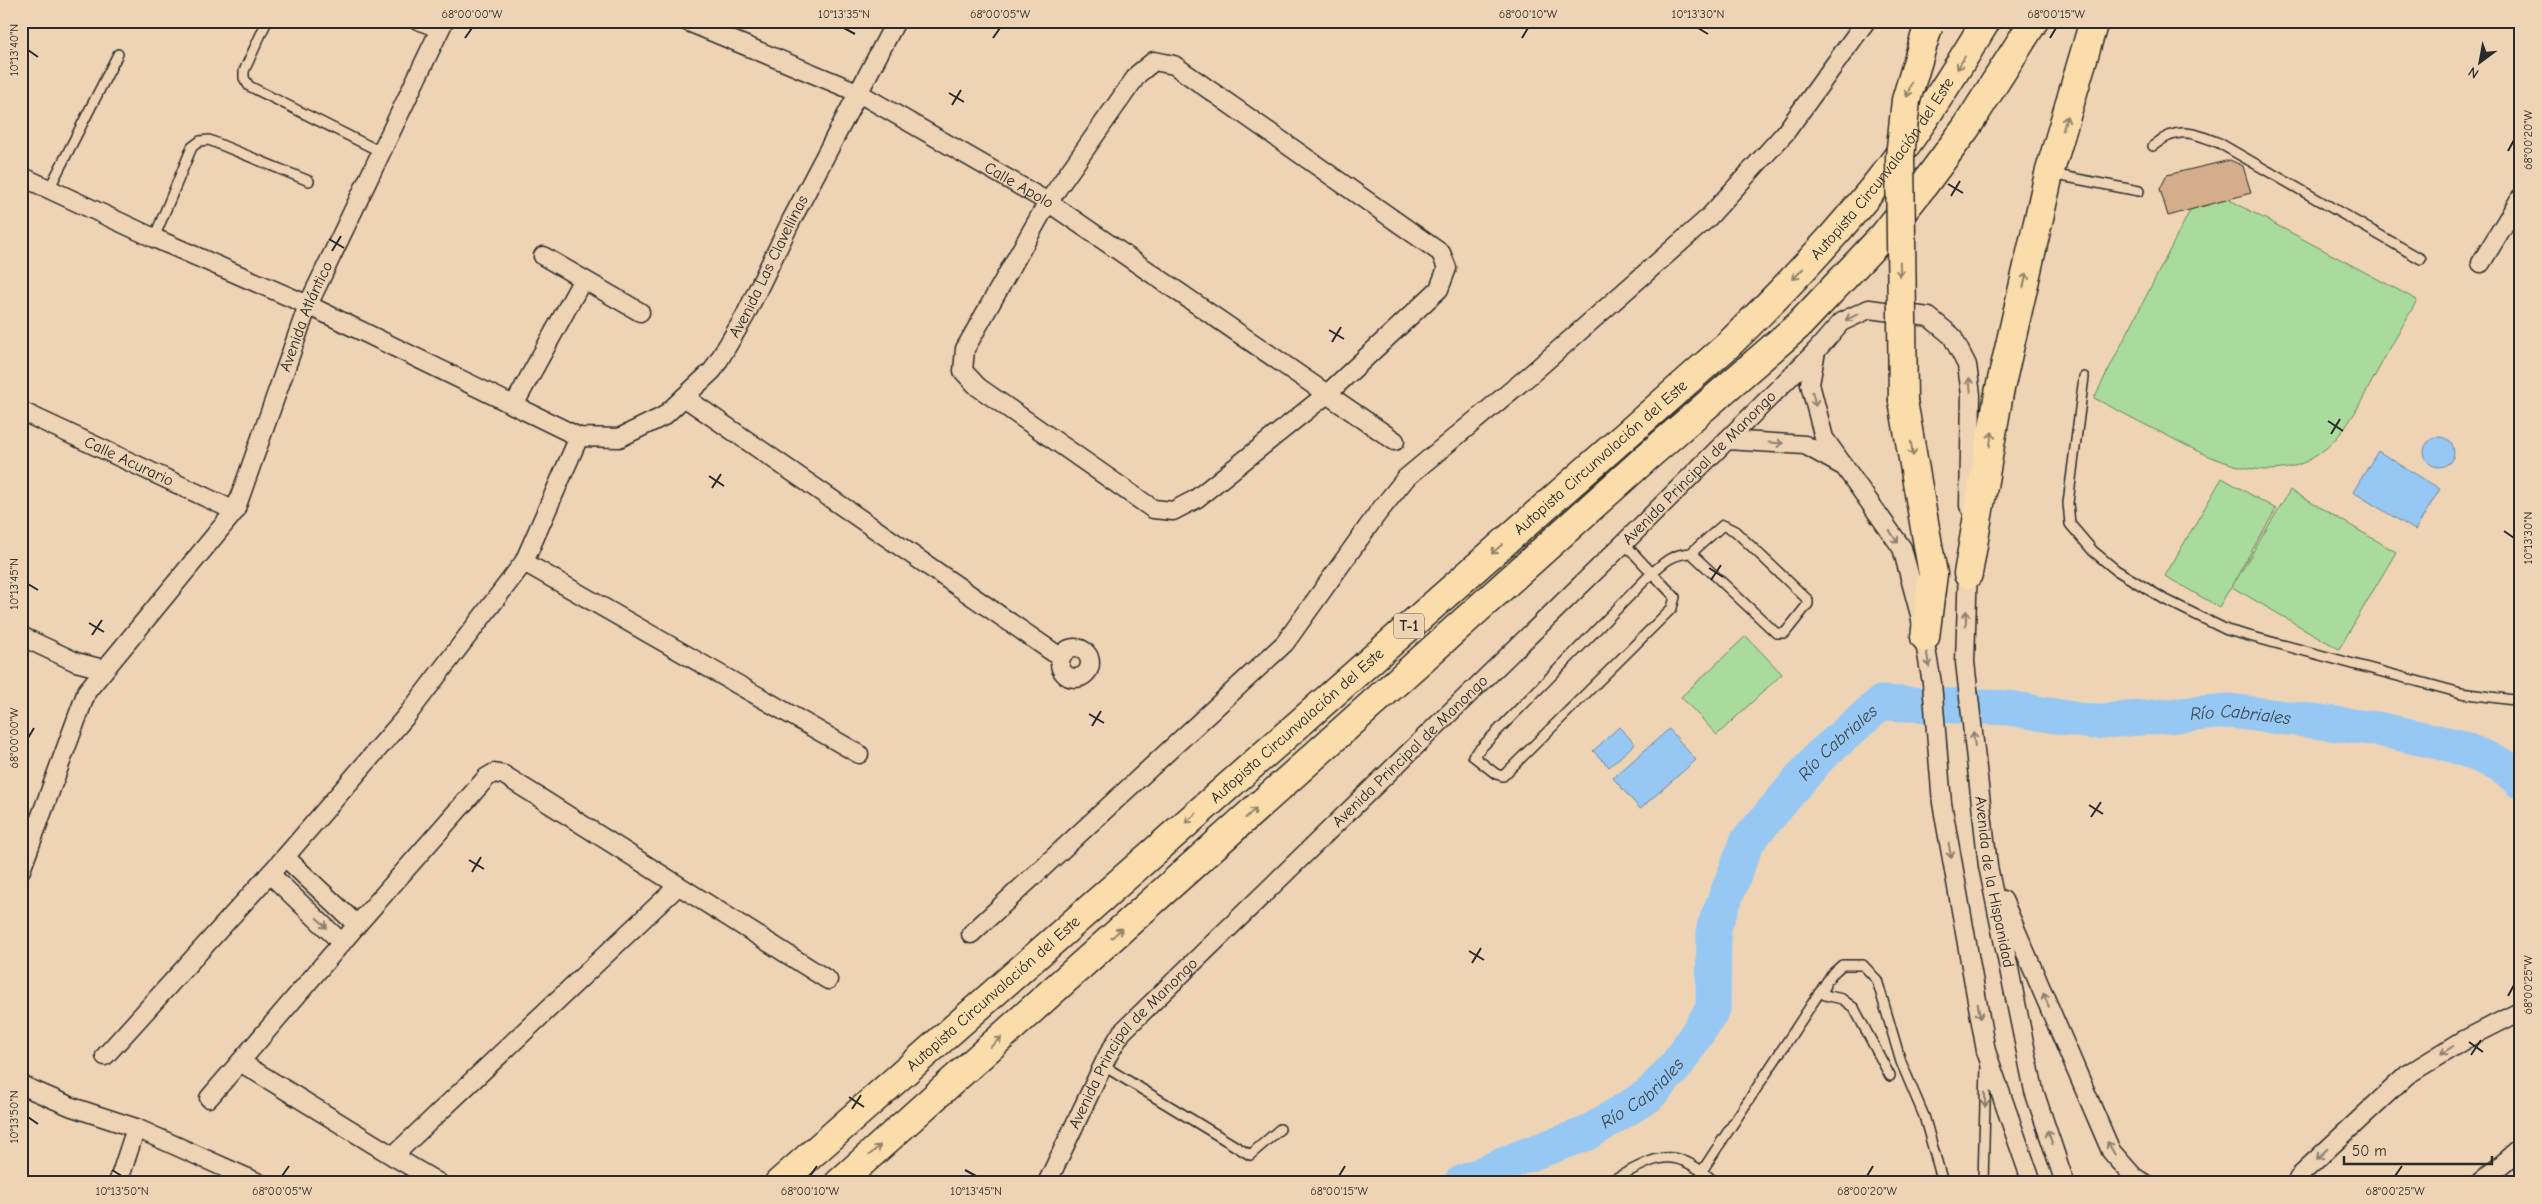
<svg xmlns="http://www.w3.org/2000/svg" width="2542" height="1204" font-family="'Comic Neue',sans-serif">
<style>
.green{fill:#a8db9c;stroke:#6a8364}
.water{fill:#97c8f3;stroke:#6c89a3}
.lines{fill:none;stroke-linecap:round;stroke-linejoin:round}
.river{stroke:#97c8f3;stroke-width:35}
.building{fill:#d4ad8b;stroke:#2b2b2b}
.service-casing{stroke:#2b2b2b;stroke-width:12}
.minor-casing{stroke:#2b2b2b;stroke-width:21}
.motorway-casing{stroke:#2b2b2b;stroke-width:31}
.service{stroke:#eed4b5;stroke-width:9}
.minor{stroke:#eed4b5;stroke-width:18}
.motorway{stroke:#faddab;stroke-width:28}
.motorway-bridge-casing{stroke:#2b2b2b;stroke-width:31;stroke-linecap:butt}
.motorway-bridge{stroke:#faddab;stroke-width:28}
.oneway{stroke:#92846b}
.oneway2{stroke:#8c8070}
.ticks{fill:none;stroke:#2b2b2b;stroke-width:2}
.labels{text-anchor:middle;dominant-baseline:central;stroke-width:4.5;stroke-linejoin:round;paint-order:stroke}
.shield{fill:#eed4b5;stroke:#665e54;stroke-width:1}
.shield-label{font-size:15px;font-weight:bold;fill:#2b2b2b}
.street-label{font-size:16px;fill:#2b2b2b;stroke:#eed4b5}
.water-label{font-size:18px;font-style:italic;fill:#3b4349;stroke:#eed4b5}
.neatline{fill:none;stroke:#2b2b2b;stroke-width:2}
.ticks-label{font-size:12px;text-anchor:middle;fill:#2b2b2b}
</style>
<rect width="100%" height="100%" fill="#eed4b5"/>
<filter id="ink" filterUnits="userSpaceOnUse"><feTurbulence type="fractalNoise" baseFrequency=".02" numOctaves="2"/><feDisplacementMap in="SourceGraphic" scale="10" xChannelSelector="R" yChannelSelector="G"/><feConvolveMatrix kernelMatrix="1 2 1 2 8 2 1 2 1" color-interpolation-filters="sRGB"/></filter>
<g filter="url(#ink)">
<!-- green -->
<path class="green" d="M 2211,190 L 2417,300 C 2402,327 2386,355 2371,383 C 2364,396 2357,410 2349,422 C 2298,496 2233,471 2168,436 C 2143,424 2119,411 2094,398 L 2200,191 Z
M 2222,478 L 2276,509 L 2219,607 L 2165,576 Z
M 2290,490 L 2396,552 L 2339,649 L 2232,587 Z
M 1746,636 L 1782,674 L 1717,735 L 1681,697 Z"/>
<!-- water -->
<path class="water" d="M2424 452a15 15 0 1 1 30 0a15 15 0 1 1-30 0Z
M 2378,451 L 2440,489 L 2415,530 L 2353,492 Z
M 1619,727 L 1635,744 L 1609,767 L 1593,751 Z
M 1669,729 L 1696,760 L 1640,809 L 1613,778 Z"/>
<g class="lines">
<!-- river -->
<path class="river" id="s1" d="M 1461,1183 L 1521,1157 L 1586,1134 L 1649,1095 L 1676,1066 L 1713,1009 L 1714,927 L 1747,842 L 1820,756 L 1881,703 L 2009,708 L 2090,722 L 2230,711 L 2378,729 L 2456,746 L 2502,765 L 2521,782"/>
</g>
<!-- building -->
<path class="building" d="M 2230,160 L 2243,166 L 2251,193 L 2168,216 L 2160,189 L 2167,175 Z"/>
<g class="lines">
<defs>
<path id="service" d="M 267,21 L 244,71 L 244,78 L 249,86 L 381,152
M 409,21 L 438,33
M 2153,146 C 2177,126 2192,132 2219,143 L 2421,259
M 2051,174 L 2139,191
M 49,189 L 118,54
M 154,238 L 192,147 L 200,141 L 209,140 L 309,181
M 2084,377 L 2068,503 L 2070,524 L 2093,551 L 2116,570 L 2164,599 L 2227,630 L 2461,693 L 2521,701
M 1624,543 L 1652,573 C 1665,561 1673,554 1691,553 L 1723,525 L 1735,531 L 1808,600 L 1808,604 L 1785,633 L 1776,633 L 1691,553
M 1652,573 L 1675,597 L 1672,608 L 1503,776 L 1496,774 L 1473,756 Z
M 1826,985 L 1823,991 L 1825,995 L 1842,999 L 1854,1008 L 1890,1076
M 1102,1065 L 1250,1155 L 1280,1129
M 1702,1171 L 1831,975 L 1842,965 L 1863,965 L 1877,980 L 1901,1062 L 1924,1116 L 1943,1183
M 1606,1183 C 1656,1159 1669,1141 1716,1183
M 1983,1183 L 1986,1064"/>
<g id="minor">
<path id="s2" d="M 686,21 L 857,92 L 1048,202 L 1395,441"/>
<path d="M 1154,61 L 1174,65 L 1441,253 L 1447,268 L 1439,289 L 1327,394 L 1196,499 L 1173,511 L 1153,509 L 978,387 L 963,371 L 965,349 L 1048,202 L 1138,74 Z"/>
<path id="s3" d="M 21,176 L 154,238 L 308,305 L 579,437 L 619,438 L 664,416 L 713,370 L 745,316 L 791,221 L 896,21"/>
<path d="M 543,256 L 640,312"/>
<path d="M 2481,263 L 2521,197"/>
<path d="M 1816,351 L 1810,384 L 1824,438 L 1902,548 L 1920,615 L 1932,683 L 1942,803 L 1986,1051 L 2032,1183"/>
<path d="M 684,397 L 1060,657"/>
<path d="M 514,405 L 582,281"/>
<path id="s4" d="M 21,411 L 235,511"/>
<path d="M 579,437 L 524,562 L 859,754"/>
<path d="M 1727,440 L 1805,445 L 1841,465"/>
<path id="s5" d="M 1968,565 L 1965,662 L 1988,866 L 2034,1091 L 2065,1183"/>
<path d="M 21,636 L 76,662 L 103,669"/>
<circle cx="1075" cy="663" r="15"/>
<path d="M 285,857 L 357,925"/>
<path id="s6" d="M 21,870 L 87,691 L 235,511 L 308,305 L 444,21"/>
<path d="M 270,874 L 342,943"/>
<path d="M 678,886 L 393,1156 L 240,1062 L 357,925 L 487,777 L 494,773 L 504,775 L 828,980"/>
<path d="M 2003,900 L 2111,1151 L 2134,1177 L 2144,1183"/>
<path d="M 971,934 L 1285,643 L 1377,514 L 1406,478 L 1530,375 L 1708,218 L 1785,133 L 1866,21"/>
<path d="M 105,1056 L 285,857 L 408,714 L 524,562"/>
<path d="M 21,1085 L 72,1107 L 136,1128 L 259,1183"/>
<path d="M 209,1098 L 240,1062"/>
<path d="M 393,1156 L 439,1183"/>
<path d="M 118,1183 L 136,1128"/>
<path id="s7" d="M 1047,1183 L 1108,1055 L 1122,1032 L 1624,543 L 1816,351 L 1841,322 L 1869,309 L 1929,317 L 1952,336 L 1967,365 L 1971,395 L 1969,506"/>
<path d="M 2296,1183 L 2302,1173 L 2407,1075 L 2464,1040 L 2521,1011"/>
<path d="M 2480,1183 L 2521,1148"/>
</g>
<g id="motorway">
<path d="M 1903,401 L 1933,574 L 1925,637"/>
<path d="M 1968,574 L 1999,393 L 2049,174 L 2094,21"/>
<path id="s8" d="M 779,1183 L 1727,346 C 1785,289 1841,231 1890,167 C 1925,120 1956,71 1986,21"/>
<path d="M 839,1183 L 1647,457 L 1799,325 L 1884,235 L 1926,182 L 1966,128 L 2034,21"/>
</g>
</defs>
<!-- service casing -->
<use href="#service" class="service-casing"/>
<!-- minor casing -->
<use href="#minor" class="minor-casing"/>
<!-- motorway casing -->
<use href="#motorway" class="motorway-casing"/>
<!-- service -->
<use href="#service" class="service"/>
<!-- minor -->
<use href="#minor" class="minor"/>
<!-- motorway -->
<use href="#motorway" class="motorway"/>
<defs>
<path id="motorway-bridge" d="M 1903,401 L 1900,157 L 1906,100 L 1928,27"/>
</defs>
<!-- motorway-bridge casing -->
<use href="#motorway-bridge" class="motorway-bridge-casing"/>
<!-- motorway-bridge -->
<use href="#motorway-bridge" class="motorway-bridge"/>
</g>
<!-- one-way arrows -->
<defs><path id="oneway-shaft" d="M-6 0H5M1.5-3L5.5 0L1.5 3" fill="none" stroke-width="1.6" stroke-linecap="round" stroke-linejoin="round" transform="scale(1.25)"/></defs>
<g class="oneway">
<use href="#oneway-shaft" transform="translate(1961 63) rotate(121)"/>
<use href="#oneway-shaft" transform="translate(1909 90) rotate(107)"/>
<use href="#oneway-shaft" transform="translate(2065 123) rotate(-73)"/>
<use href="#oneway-shaft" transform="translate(1900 269) rotate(89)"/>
<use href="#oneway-shaft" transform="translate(1798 274) rotate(133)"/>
<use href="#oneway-shaft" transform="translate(2025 280) rotate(-77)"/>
<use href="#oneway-shaft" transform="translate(1991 439) rotate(-80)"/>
<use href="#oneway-shaft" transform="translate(1912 449) rotate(80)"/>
<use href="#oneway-shaft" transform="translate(1497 549) rotate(139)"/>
<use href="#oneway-shaft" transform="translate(1251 813) rotate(-42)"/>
<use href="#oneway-shaft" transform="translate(1191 818) rotate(139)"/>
<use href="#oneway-shaft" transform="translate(1117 933) rotate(-42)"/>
<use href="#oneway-shaft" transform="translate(996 1042) rotate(-42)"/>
<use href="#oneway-shaft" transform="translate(875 1150) rotate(-42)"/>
</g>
<g class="oneway2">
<use href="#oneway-shaft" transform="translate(1852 317) rotate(155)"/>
<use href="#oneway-shaft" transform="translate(1970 385) rotate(-96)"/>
<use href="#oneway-shaft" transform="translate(1814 399) rotate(77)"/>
<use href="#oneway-shaft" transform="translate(1776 443) rotate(4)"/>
<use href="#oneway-shaft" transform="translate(1894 537) rotate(56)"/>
<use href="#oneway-shaft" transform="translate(1966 618) rotate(-88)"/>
<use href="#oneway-shaft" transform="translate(1928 660) rotate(81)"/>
<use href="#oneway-shaft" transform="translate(1974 739) rotate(-97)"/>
<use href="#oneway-shaft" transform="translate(1950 851) rotate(80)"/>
<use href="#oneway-shaft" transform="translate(322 923) rotate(44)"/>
<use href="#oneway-shaft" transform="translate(2046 1000) rotate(-113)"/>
<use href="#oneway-shaft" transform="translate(1979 1011) rotate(80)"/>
<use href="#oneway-shaft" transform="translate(2447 1050) rotate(148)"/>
<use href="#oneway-shaft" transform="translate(1985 1100) rotate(91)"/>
<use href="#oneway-shaft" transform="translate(2050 1137) rotate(-109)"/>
<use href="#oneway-shaft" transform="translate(2111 1148) rotate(-120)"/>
<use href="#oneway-shaft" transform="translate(2322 1154) rotate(136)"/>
</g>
</g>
<!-- ticks -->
<path class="ticks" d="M 844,28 L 855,34M 1698,28 L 1708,34M 465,38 L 472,28M 993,38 L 1000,28M 1522,38 L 1528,28M 2050,38 L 2056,28M 28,50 L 38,57M 949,93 L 964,102M 952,105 L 961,90M 2508,151 L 2514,140M 1948,184 L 1963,193M 1951,196 L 1960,181M 329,239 L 344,248M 332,251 L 341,236M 1329,330 L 1344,339M 1332,342 L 1341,327M 2328,421 L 2343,431M 2331,434 L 2340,419M 709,476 L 724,486M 712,488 L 721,474M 2504,531 L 2514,538M 1709,568 L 1723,577M 1711,580 L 1721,565M 28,584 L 38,590M 89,623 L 104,632M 92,635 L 102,620M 1089,714 L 1104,723M 1092,726 L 1101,711M 28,738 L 34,728M 2089,805 L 2103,814M 2091,817 L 2101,802M 469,860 L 484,869M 472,872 L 481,857M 1469,951 L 1484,960M 1472,963 L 1481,948M 2508,996 L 2514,985M 2469,1042 L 2483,1052M 2471,1055 L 2481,1040M 849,1097 L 864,1107M 852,1109 L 861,1095M 28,1117 L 38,1124M 112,1170 L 122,1176M 965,1170 L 976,1176M 282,1176 L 289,1166M 810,1176 L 817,1166M 1339,1176 L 1345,1166M 1867,1176 L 1873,1166M 2395,1176 L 2402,1166"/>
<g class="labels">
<!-- shield labels -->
<rect class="shield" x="1394" y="613.5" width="30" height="25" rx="4"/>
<g class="shield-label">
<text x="1409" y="626">T-1</text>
</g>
<!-- street labels -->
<g class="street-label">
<text stroke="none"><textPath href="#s8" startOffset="1501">Autopista Circunvalación del Este</textPath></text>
<text stroke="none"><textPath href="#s2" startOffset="372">Calle Apolo</textPath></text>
<text stroke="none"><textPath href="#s3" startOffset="891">Avenida Las Clavellinas</textPath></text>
<text stroke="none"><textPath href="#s6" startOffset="631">Avenida Atlántico</textPath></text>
<text stroke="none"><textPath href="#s8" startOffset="1096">Autopista Circunvalación del Este</textPath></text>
<text stroke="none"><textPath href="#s4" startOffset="119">Calle Acurario</textPath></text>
<text stroke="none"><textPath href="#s7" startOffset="976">Avenida Principal de Manongo</textPath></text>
<text stroke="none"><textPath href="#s8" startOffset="691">Autopista Circunvalación del Este</textPath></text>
<text stroke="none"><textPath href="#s7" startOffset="571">Avenida Principal de Manongo</textPath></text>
<text stroke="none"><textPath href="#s5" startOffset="319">Avenida de la Hispanidad</textPath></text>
<text stroke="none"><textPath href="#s8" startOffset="286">Autopista Circunvalación del Este</textPath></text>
<text stroke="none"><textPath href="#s7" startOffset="166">Avenida Principal de Manongo</textPath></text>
</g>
<!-- water labels -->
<g class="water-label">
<text stroke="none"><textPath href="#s1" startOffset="1044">Río Cabriales</textPath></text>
<text stroke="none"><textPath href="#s1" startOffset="624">Río Cabriales</textPath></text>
<text stroke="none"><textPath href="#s1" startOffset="204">Río Cabriales</textPath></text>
</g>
</g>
<!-- margin -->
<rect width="2542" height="1204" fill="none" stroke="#eed4b5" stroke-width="55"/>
<!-- north arrow -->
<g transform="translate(2480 62) rotate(212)" stroke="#eed4b5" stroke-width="4" paint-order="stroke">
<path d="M0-4L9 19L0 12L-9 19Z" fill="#2b2b2b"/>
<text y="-8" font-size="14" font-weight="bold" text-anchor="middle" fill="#2b2b2b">N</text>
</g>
<!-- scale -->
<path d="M2344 1156v8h148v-8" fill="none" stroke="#2b2b2b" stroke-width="2.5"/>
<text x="2352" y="1156" font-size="15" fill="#2b2b2b" stroke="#eed4b5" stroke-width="4" paint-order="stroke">50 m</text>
<rect x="28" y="28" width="2486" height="1148" class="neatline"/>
<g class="ticks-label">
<text x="472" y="18">68°00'00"W</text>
<text x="844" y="18">10°13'35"N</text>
<text x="1000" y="18">68°00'05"W</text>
<text x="1528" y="18">68°00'10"W</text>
<text x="1698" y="18">10°13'30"N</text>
<text x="2056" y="18">68°00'15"W</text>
<text transform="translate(14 50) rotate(-90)" y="4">10°13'40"N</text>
<text transform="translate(2528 140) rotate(-90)" y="4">68°00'20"W</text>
<text transform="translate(2528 538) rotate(-90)" y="4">10°13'30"N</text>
<text transform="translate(14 584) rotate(-90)" y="4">10°13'45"N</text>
<text transform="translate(14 738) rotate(-90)" y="4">68°00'00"W</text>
<text transform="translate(2528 985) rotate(-90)" y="4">68°00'25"W</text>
<text transform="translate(14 1117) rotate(-90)" y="4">10°13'50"N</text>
<text x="122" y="1195">10°13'50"N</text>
<text x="282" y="1195">68°00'05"W</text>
<text x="810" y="1195">68°00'10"W</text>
<text x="976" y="1195">10°13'45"N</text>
<text x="1339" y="1195">68°00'15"W</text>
<text x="1867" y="1195">68°00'20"W</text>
<text x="2395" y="1195">68°00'25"W</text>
</g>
</svg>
